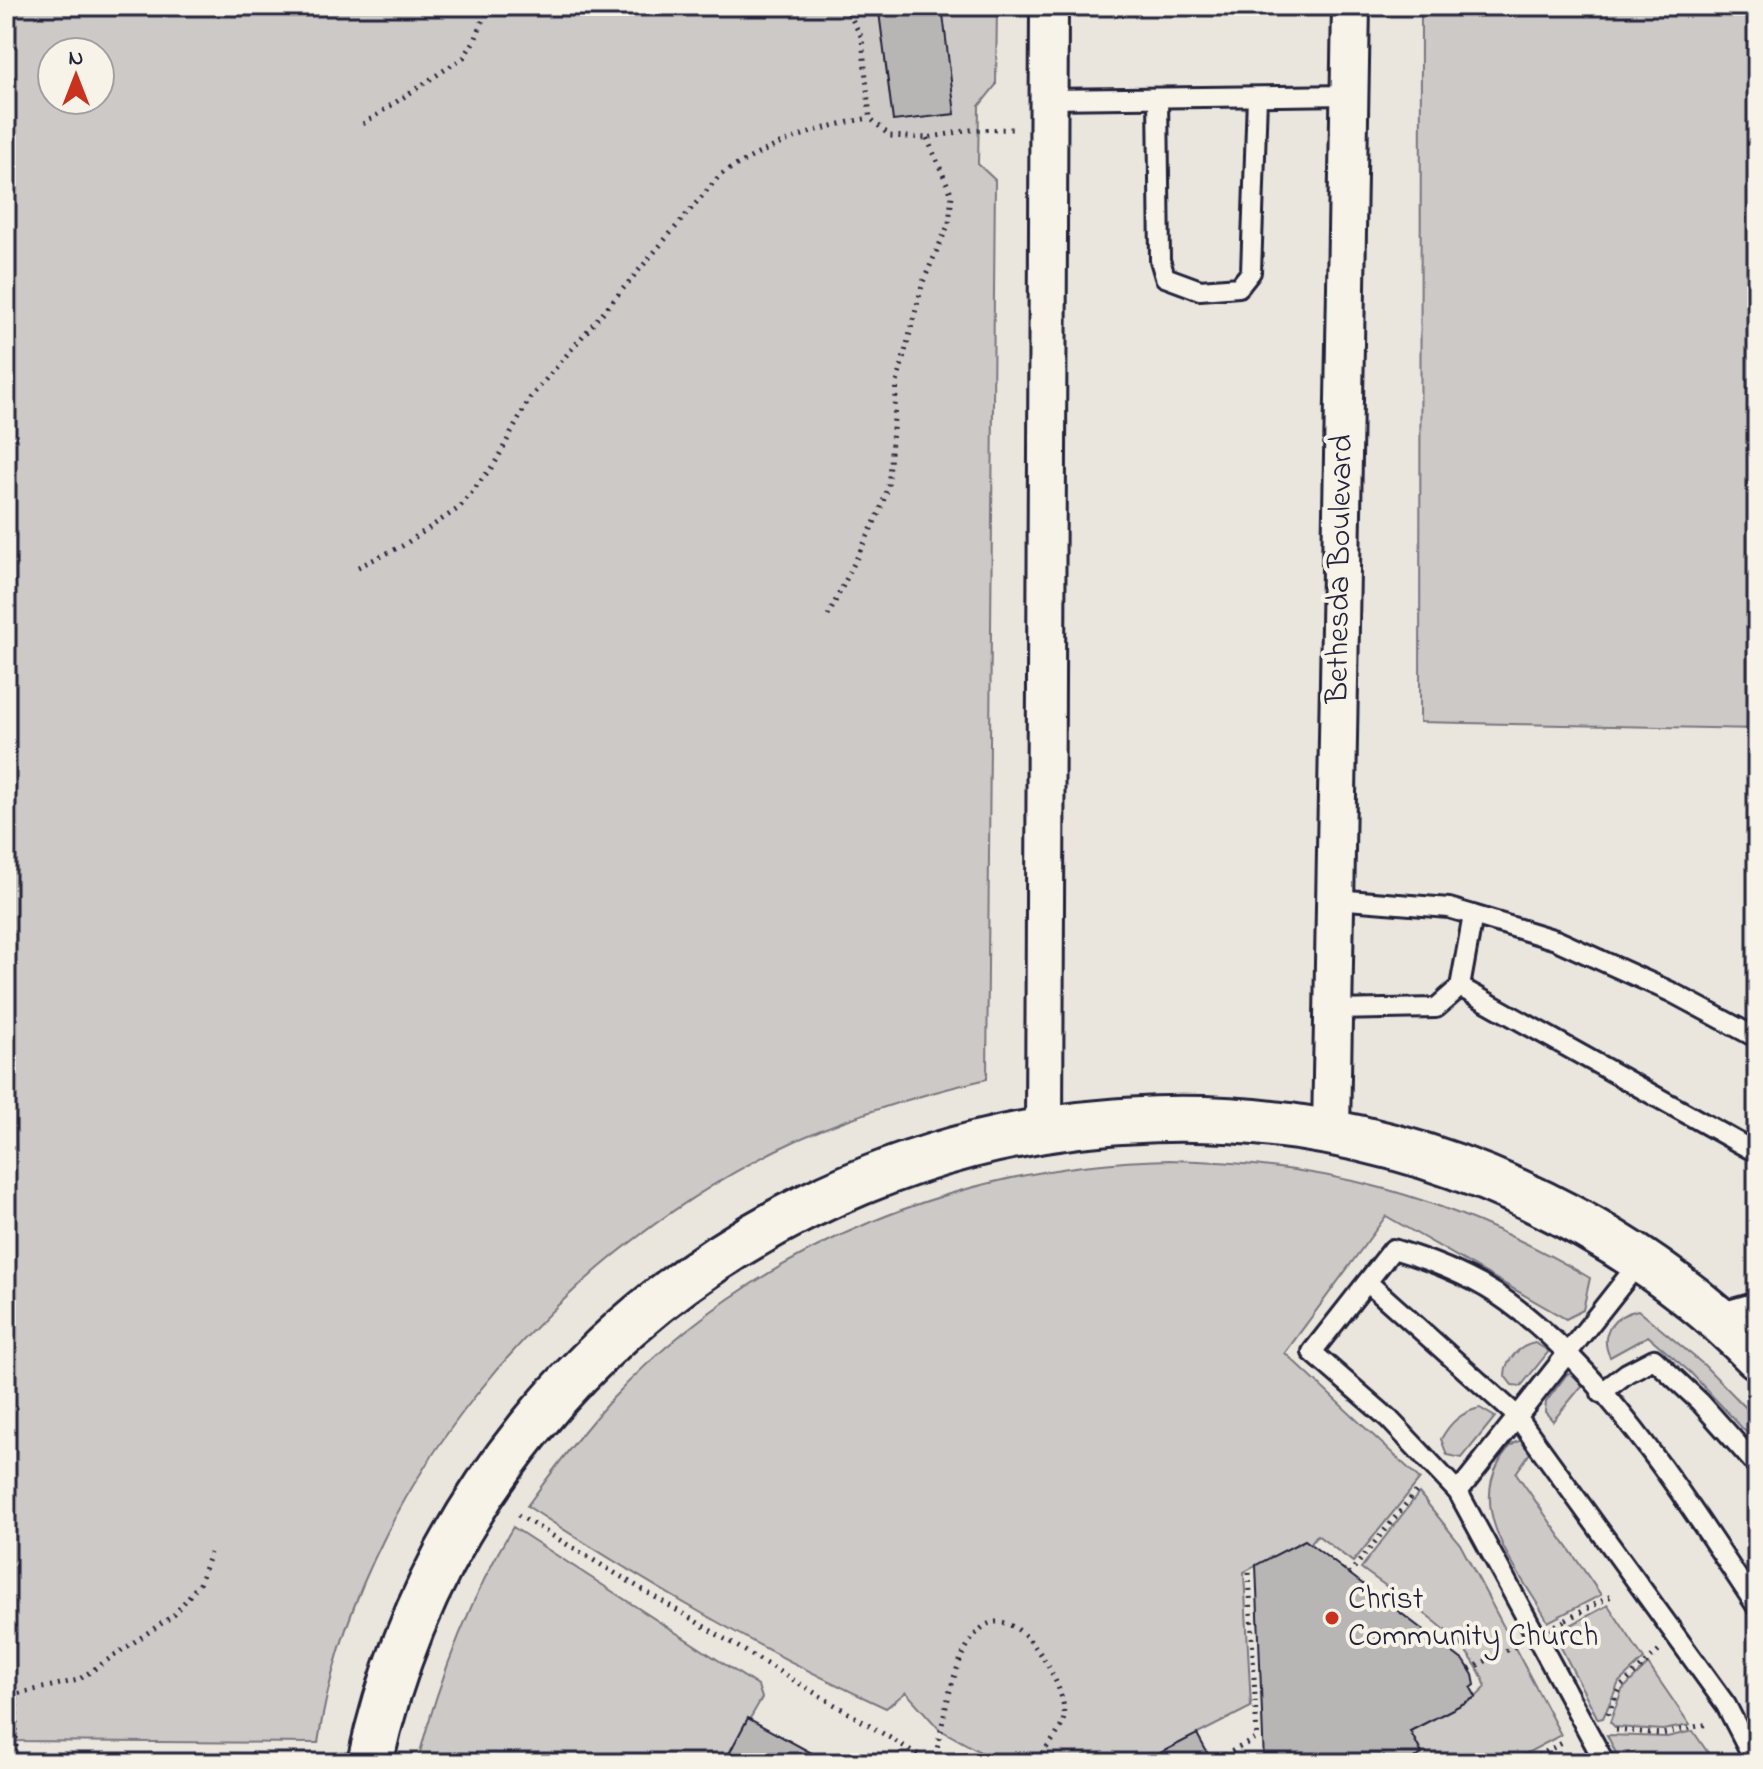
<svg xmlns="http://www.w3.org/2000/svg" width="1763" height="1769" font-family="'Indie Flower',sans-serif">
<style>
.green{fill:#cdc9c6;stroke:#787680;stroke-width:2;fill-rule:evenodd}
.building{fill:#b8b6b5;stroke:#22223b;stroke-width:2}
.lines{fill:none;stroke-linecap:round;stroke-linejoin:round}
.service-casing{stroke:#22223b;stroke-width:24}
.minor-casing{stroke:#22223b;stroke-width:42}
.tertiary-casing{stroke:#22223b;stroke-width:50}
.path{stroke:#22223b;stroke-width:5;stroke-dasharray:2 6;stroke-linecap:butt}
.service{stroke:#f7f3e8;stroke-width:18}
.minor{stroke:#f7f3e8;stroke-width:36}
.tertiary{stroke:#f7f3e8;stroke-width:44}
.path-bridge{stroke:#22223b;stroke-width:5;stroke-dasharray:2 6;stroke-linecap:butt}
.poi-dot{fill:#c8321e;stroke:#f7f3e8;stroke-width:3}
.labels{text-anchor:middle;dominant-baseline:central;stroke-width:8;stroke-linejoin:round;paint-order:stroke}
.street-label{font-size:32px;fill:#22223b;stroke:#f7f3e8}
.poi-label{font-size:32px;fill:#22223b;stroke:#f7f3e8;text-anchor:start}
</style>
<rect width="100%" height="100%" fill="#eae6de"/>
<filter id="ink" filterUnits="userSpaceOnUse"><feTurbulence type="fractalNoise" baseFrequency=".0125" numOctaves="2"/><feDisplacementMap in="SourceGraphic" scale="16" xChannelSelector="R" yChannelSelector="G"/><feConvolveMatrix kernelMatrix="1 2 1 2 8 2 1 2 1" color-interpolation-filters="sRGB"/></filter>
<g filter="url(#ink)">
<!-- green -->
<path class="green" d="M 6,6 L 997,6 L 996,85 L 979,106 L 978,164 L 995,180 L 987,1079 C 914,1096 843,1117 776,1150 C 551,1263 356,1490 318,1743 L 6,1741 ZM 52,52 L 100,52 L 100,100 L 52,100 Z
M 1421,6 L 1757,6 L 1757,729 L 1420,722 Z
M 1169,1160 C 1330,1163 1451,1197 1590,1278 L 1583,1310 L 1566,1319 L 1386,1216 L 1285,1353 L 1420,1479 L 1353,1562 L 1317,1535 L 1310,1544 L 1305,1540 L 1244,1572 L 1251,1707 L 1141,1763 L 1000,1763 L 939,1729 L 906,1692 L 886,1708 C 760,1651 643,1581 527,1506 C 553,1470 580,1434 610,1401 C 754,1247 961,1164 1169,1160 Z
M 1638,1310 L 1704,1365 L 1757,1419 L 1757,1444 L 1691,1373 L 1648,1336 L 1610,1357 C 1598,1333 1614,1315 1638,1310 Z
M 1535,1343 L 1549,1351 L 1521,1386 L 1512,1385 L 1505,1376 C 1505,1360 1519,1346 1535,1343 Z
M 1567,1374 L 1578,1375 L 1585,1382 L 1553,1421 L 1545,1412 L 1546,1402 Z
M 1480,1408 L 1495,1417 L 1462,1458 L 1447,1455 L 1441,1439 C 1450,1423 1461,1412 1480,1408 Z
M 1524,1440 L 1532,1450 L 1516,1473 L 1601,1595 L 1548,1622 C 1524,1577 1469,1518 1498,1464 C 1504,1452 1511,1442 1524,1440 Z
M 1419,1493 L 1460,1544 L 1561,1735 L 1508,1763 L 1419,1763 L 1416,1757 L 1422,1753 L 1410,1731 L 1476,1697 L 1486,1687 C 1468,1633 1404,1601 1361,1568 Z
M 513,1527 L 758,1686 L 762,1698 L 724,1763 L 417,1763 C 439,1680 468,1601 513,1527 Z
M 1608,1605 L 1644,1659 L 1619,1682 L 1603,1718 L 1598,1719 L 1554,1634 Z
M 1648,1664 L 1690,1725 L 1663,1730 L 1615,1727 L 1610,1722 L 1622,1690 Z
M 1693,1731 L 1715,1763 L 1621,1763 L 1607,1735 L 1667,1737 Z"/>
<!-- building -->
<path class="building" d="M 942,6 L 955,114 L 893,121 L 879,12 Z
M 1305,1540 L 1465,1662 L 1473,1675 L 1475,1685 L 1471,1688 L 1476,1697 L 1410,1731 L 1422,1754 L 1405,1763 L 1264,1763 L 1256,1565 Z
M 748,1718 L 751,1720 L 830,1763 L 724,1763 Z
M 1197,1734 L 1213,1763 L 1141,1763 Z"/>
<g class="lines">
<defs>
<path id="service" d="M 1158,98 L 1160,260 L 1165,277 L 1200,290 L 1239,287 L 1251,272 L 1257,97
M 1048,99 L 1350,95
M 1473,915 L 1556,940 L 1671,992 L 1757,1038
M 1460,987 L 1757,1153
M 1333,1010 L 1436,1008 L 1460,987 L 1473,915 L 1449,908 L 1335,899
M 1367,1282 L 1516,1415 L 1726,1705 L 1756,1763
M 1715,1314 L 1757,1302
M 1601,1393 L 1627,1373 L 1654,1359 L 1700,1402 L 1757,1466
M 1458,1492 L 1389,1419 L 1312,1352 L 1393,1249 C 1433,1261 1474,1277 1508,1302 C 1607,1373 1690,1506 1757,1607
M 1605,1763 L 1458,1492 L 1641,1260"/>
<path id="minor" d="M 1044,1128 L 1049,6
M 1331,1132 L 1351,6"/>
<path id="tertiary" d="M 370,1763 C 480,1253 1046,978 1518,1192 C 1606,1232 1689,1287 1757,1356"/>
</defs>
<!-- service casing -->
<use href="#service" class="service-casing"/>
<!-- minor casing -->
<use href="#minor" class="minor-casing"/>
<!-- tertiary casing -->
<use href="#tertiary" class="tertiary-casing"/>
<!-- path -->
<path class="path" d="M 845,6 L 862,38 L 870,118 L 890,136 L 927,138 L 970,130 L 1015,129
M 363,124 L 464,57 L 476,38 L 488,6
M 358,567 L 402,546 L 459,508 L 495,463 L 530,398 L 720,175 C 767,146 815,127 870,118
M 828,616 L 879,513 L 888,488 L 897,383 L 923,282 L 949,223 L 952,195 L 927,138
M 518,1515 L 932,1763
M 1349,1574 L 1419,1488
M 1566,1620 L 1615,1594
M 1608,1714 L 1621,1686 L 1659,1651
M 1616,1730 L 1662,1734 L 1708,1724
M 1539,1755 L 1543,1763
M 16,1763 L 16,1694 L 78,1680 L 174,1615 L 199,1584 L 210,1553
M 934,1763 C 943,1726 952,1651 983,1627 C 1019,1600 1068,1688 1064,1717 C 1061,1735 1044,1748 1035,1763
M 1228,1763 L 1225,1755 L 1257,1738 L 1249,1572
M 1524,1763 L 1566,1741"/>
<!-- service -->
<use href="#service" class="service"/>
<!-- minor -->
<use href="#minor" class="minor"/>
<!-- tertiary -->
<use href="#tertiary" class="tertiary"/>
<!-- path-bridge -->
<path class="path-bridge" d="M 1470,1669 L 1566,1620"/>
</g>
</g>
<!-- markers -->
<circle class="poi-dot" cx="1332" cy="1618" r="8"/>
<g class="labels">
<!-- street labels -->
<g class="street-label">
<text transform="translate(1341 569) rotate(-89)">Bethesda Boulevard</text>
</g>
<!-- poi labels -->
<g class="poi-label">
<text x="1348" y="1600">Christ<tspan x="1348" dy="37">Community Church</tspan></text>
</g>
</g>
<!-- margin -->
<rect width="1763" height="1769" fill="none" stroke="#f7f3e8" stroke-width="32"/>
<rect x="16" y="16" width="1731" height="1737" fill="none" stroke="#22223b" stroke-width="3" filter="url(#ink)"/>
<!-- north arrow -->
<g transform="translate(76 76)"><circle r="38" fill="#f7f3e8" stroke="#a29fa3" stroke-width="2"/>
<path d="M0-6L14 30L0 20L-14 30Z" fill="#c8321e"/>
<text y="-12" font-size="22" font-weight="bold" text-anchor="middle" fill="#22223b">N</text>
</g>
</svg>
